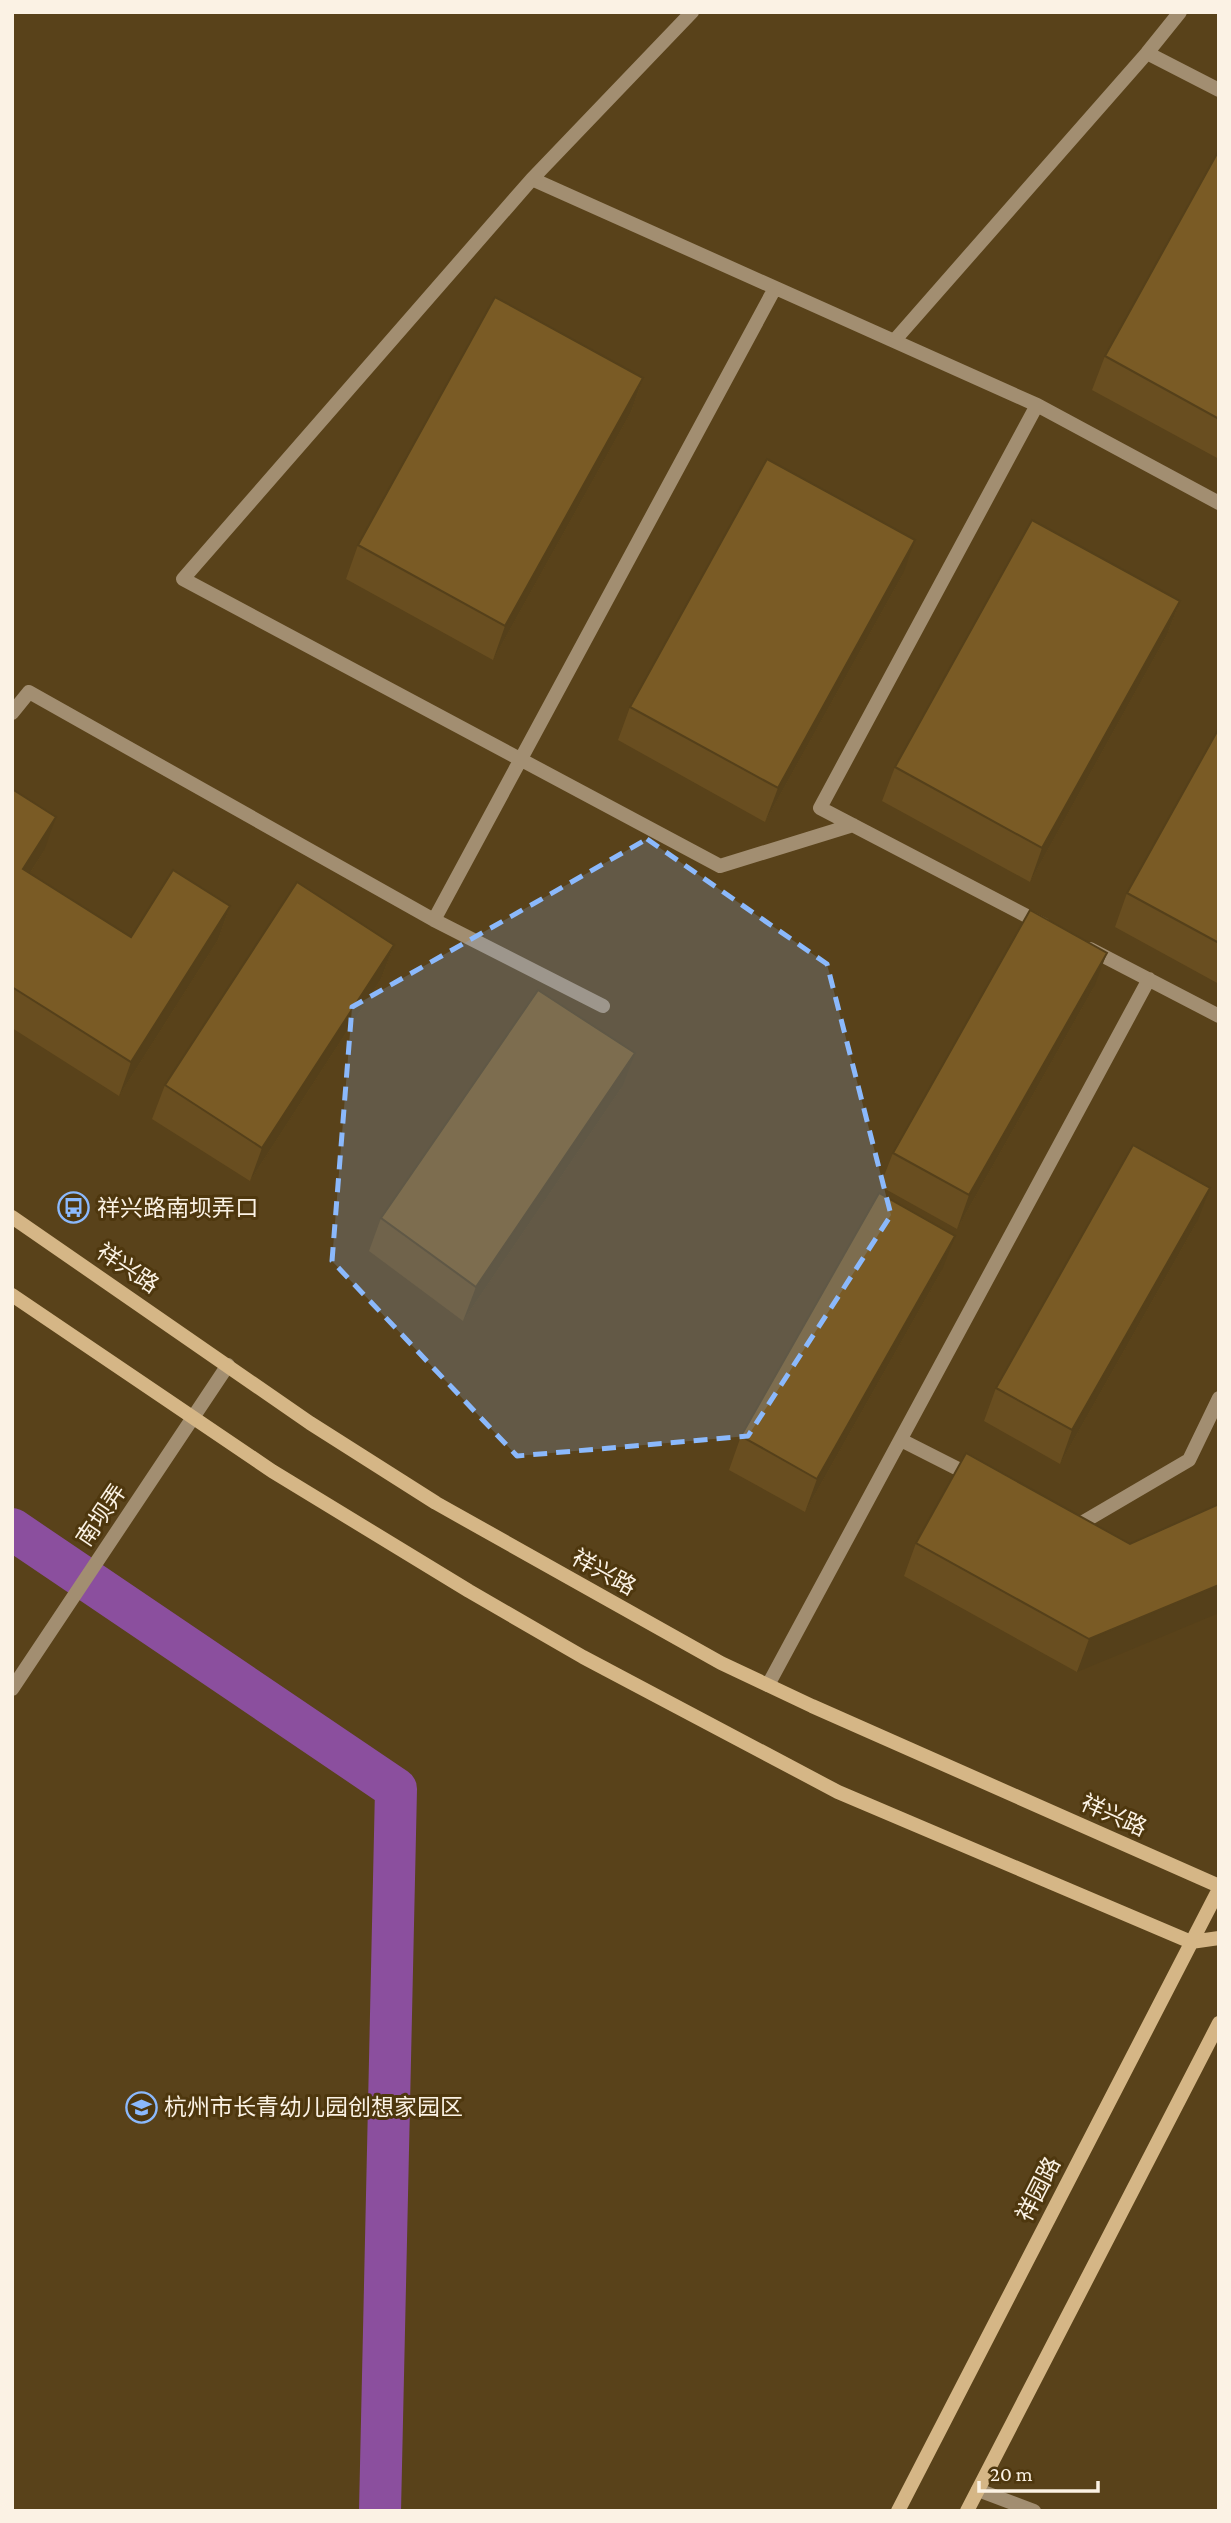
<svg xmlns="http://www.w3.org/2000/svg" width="1231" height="2523" font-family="'Crimson Pro','Noto Sans SC',serif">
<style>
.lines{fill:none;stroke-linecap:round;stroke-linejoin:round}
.canal{stroke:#8b4f9e;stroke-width:42}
.lane{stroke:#a28e71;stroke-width:14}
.street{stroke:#a28e71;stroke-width:14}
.secondary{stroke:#d5b686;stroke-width:14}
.wall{fill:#694e20}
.shaded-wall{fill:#55401a}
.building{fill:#7a5b25;stroke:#55401a;stroke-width:2}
.marked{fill:#8bb9fc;fill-opacity:0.2;stroke:#8bb9fc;stroke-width:5;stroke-dasharray:14 9;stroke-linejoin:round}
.labels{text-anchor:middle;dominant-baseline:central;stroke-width:6;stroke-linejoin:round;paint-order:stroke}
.poi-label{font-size:23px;fill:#fbf2e4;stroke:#4e370e;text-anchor:start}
.street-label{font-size:23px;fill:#fbf2e4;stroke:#4e370e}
</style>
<rect width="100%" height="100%" fill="#59421a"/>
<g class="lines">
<!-- canal -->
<path class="canal" d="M 12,1529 L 396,1789 L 380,2511"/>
<!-- lane -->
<path class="lane" d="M 692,12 L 532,179 L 183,579 L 720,866 L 853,825
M 1147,53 L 1219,90
M 532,179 L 1037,405 L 1219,503
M 894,341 L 1147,53 L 1180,12
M 1037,405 L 820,808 L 1044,925
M 12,713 L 29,692 L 434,920 L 603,1006
M 434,920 L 775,288
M 1090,949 L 1219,1016
M 901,1440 L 974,1477
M 1070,1526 L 1073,1528 L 1189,1460 L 1219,1398
M 768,1685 L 1149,979"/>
<!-- street -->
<path class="street" d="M 12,1689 L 228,1365
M 978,2490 L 1034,2511"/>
<!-- secondary -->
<path class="secondary" d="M 12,1217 L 310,1423 L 436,1503 L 721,1663 L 812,1706 L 1219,1886
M 12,1295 L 272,1471 L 469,1591 L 583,1657 L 838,1792 L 1191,1942 L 1219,1938
M 898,2511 L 1219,1889
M 967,2511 L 1219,2023"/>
</g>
<!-- wall -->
<path class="wall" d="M 1219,150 L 1219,459 L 1092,390 L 1105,356 Z
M 643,378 L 631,412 L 493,660 L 346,579 L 358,545 Z
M 903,574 L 765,822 L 618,740 L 630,707 Z
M 1180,601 L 1167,635 L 1030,882 L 882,801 L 895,767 Z
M 1219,728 L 1219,984 L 1115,927 L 1127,893 Z
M 12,789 L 44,851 L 30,873 L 131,937 L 230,906 L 218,940 L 119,1096 L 12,1028 Z
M 394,945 L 381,979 L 250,1181 L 152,1119 L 165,1085 Z
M 1094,987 L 957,1229 L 880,1186 L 893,1153 Z
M 622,1087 L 463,1321 L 369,1251 L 381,1218 Z
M 1197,1222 L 1060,1464 L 984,1421 L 996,1388 Z
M 942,1270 L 805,1512 L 729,1470 L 741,1436 Z
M 916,1543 L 1130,1544 L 1077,1672 L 904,1576 Z"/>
<!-- shaded-wall -->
<path class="shaded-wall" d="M 643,378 L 631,412 L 493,660 L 505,626 Z
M 915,540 L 903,574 L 765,822 L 778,788 Z
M 1180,601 L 1167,635 L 1030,882 L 1042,848 Z
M 56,817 L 44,851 L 12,901 L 23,869 Z
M 230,906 L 218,940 L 119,1096 L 131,1062 Z
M 394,945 L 381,979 L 250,1181 L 262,1148 Z
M 1107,953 L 1094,987 L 957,1229 L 969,1195 Z
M 635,1053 L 622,1087 L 463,1321 L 476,1287 Z
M 1210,1188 L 1197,1222 L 1060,1464 L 1072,1430 Z
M 955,1236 L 942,1270 L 805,1512 L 817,1479 Z
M 1219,1585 L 1219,1613 L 1077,1672 L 1089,1639 Z"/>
<!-- building -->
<path class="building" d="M 1219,150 L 1219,419 L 1105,356 Z
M 495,297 L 643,378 L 505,626 L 358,545 Z
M 767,459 L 915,540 L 778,788 L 630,707 Z
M 1032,520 L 1180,601 L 1042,848 L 895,767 Z
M 1219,728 L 1219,943 L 1127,893 Z
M 12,789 L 56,817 L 23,869 L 131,937 L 173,870 L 230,906 L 131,1062 L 12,987 Z
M 297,882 L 394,945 L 262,1148 L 165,1085 Z
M 1030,910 L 1107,953 L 969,1195 L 893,1153 Z
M 538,990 L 635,1053 L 476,1287 L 381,1218 Z
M 1133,1145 L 1210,1188 L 1072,1430 L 996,1388 Z
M 879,1193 L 955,1236 L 817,1479 L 741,1436 Z
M 966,1453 L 1130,1544 L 1219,1504 L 1219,1585 L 1089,1639 L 916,1543 Z"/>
<!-- marked area -->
<path class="marked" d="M 647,839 L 827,964 L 891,1215 L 748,1436 L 517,1456 L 332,1261 L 352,1007 Z"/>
<!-- icons -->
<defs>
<symbol id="bus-ring" viewBox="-11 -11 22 22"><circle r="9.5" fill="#4e370e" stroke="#8bb9fc" stroke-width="1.5"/><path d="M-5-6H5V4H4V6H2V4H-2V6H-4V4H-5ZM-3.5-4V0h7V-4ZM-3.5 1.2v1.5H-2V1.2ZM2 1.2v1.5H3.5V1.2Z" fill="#8bb9fc"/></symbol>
<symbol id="school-ring" viewBox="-11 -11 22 22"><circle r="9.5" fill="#4e370e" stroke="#8bb9fc" stroke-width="1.5"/><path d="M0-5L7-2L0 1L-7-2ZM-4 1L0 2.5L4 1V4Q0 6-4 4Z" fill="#8bb9fc"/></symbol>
</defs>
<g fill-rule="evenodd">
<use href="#bus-ring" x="56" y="1190" width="35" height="35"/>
<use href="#school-ring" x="124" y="2090" width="35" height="35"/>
</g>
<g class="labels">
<!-- poi labels -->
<g class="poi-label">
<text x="97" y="1208">祥兴路南坝弄口</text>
<text x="164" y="2107">杭州市长青幼儿园创想家园区</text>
</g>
<!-- street labels -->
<g class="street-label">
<text transform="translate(128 1268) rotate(34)">祥兴路</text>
<text transform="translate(101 1515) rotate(-56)">南坝弄</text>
<text transform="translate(604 1572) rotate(29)">祥兴路</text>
<text transform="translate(1114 1815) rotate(24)">祥兴路</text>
<text transform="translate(1038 2189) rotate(-63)">祥园路</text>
</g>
</g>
<!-- border -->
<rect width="1231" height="2523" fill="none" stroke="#fbf2e4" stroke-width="28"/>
<!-- scale -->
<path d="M979 2481v10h119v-10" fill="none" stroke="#fbf2e4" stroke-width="3.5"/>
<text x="990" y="2481" font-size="21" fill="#fbf2e4" stroke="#4e370e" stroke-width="5" paint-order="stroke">20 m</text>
</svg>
